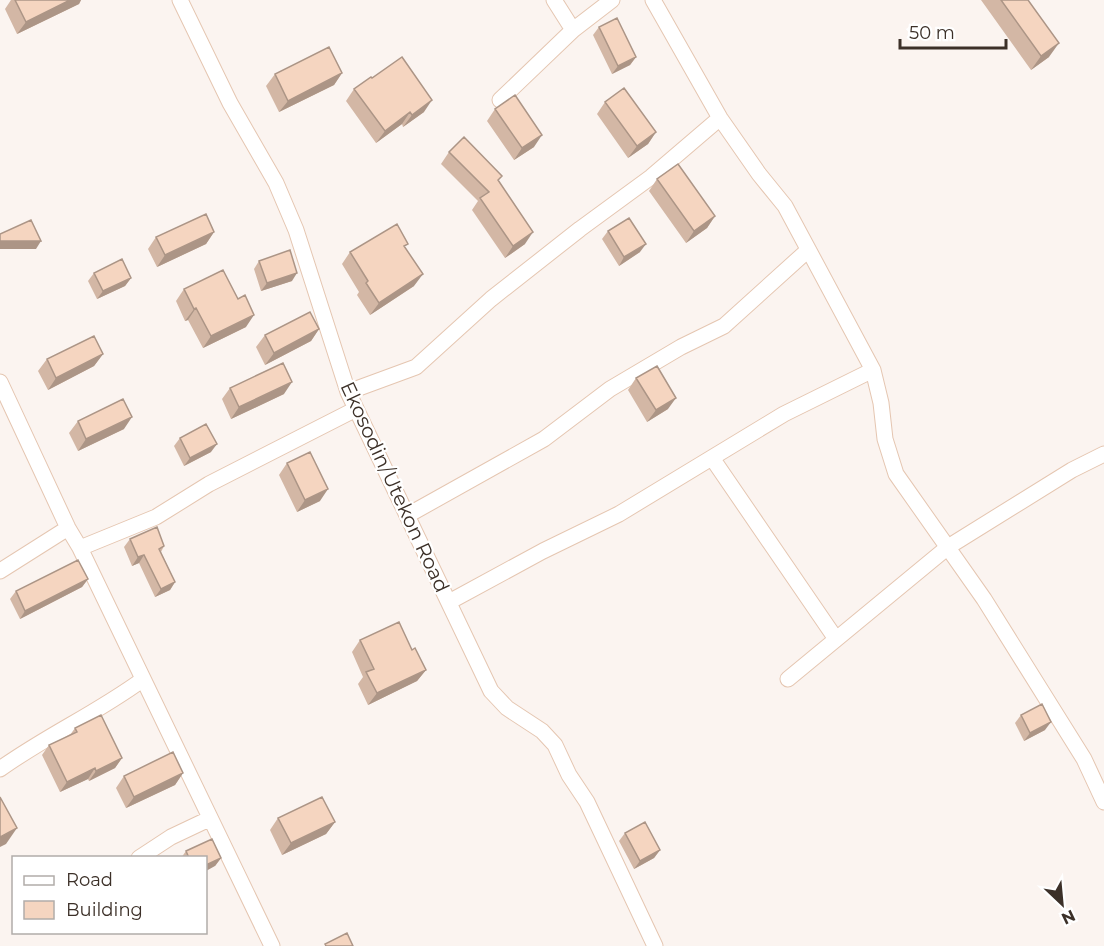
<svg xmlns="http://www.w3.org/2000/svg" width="1104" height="946" font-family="Montserrat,sans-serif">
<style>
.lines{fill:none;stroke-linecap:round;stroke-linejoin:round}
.minor-casing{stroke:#e5c6b1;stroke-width:17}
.minor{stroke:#fff;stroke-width:15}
.wall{fill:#d3b7a5}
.shaded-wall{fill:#ac9586}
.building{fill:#f5d5c0;stroke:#ac9586;stroke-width:1.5}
.labels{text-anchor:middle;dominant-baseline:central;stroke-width:4.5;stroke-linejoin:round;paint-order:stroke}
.street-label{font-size:20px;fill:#3c3028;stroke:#fff}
</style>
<rect width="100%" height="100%" fill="#fbf4f0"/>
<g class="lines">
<defs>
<path id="minor" d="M 180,0 L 230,103 L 276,183 L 296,230 L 348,392 L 491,691 L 507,708 L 542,731 L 555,745 L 569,775 L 587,802 L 655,946
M 554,0 L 573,30
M 653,0 L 720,118 L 759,174 L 785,206 L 873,370 L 881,403 L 885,439 L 896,474 L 984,599 L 1084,759 L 1104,802
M 500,100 L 573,30 L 612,0
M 0,382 L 68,528 L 80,548 L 272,946
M 348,392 L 416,367 L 491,299 L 580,229 L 651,177 L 720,118
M 712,458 L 836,639
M 408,515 L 544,439 L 610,389 L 681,347 L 724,326 L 807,251
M 80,548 L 156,517 L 209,484 L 356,409
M 0,571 L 68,528
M 449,602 L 543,551 L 619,514 L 784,414 L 873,370
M 788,679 L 948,547 L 1072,470 L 1104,454
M 0,769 C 46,736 97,713 142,680
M 139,858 L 171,837 L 209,819"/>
</defs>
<!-- minor casing -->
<use href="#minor" class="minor-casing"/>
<!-- minor -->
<use href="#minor" class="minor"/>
</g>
<!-- wall -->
<path class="wall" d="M 11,0 L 81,0 L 79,4 L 17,34 L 5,9 Z
M 981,0 L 1028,0 L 1049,57 L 1031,70 Z
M 599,27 L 636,57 L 630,65 L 612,74 L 593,35 Z
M 342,73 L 334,85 L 279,112 L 266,86 L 275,74 Z
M 354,89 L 424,112 L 403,127 L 402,124 L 376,143 L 346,101 Z
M 605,102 L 656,132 L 648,144 L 628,158 L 597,114 Z
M 495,109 L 534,147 L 514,160 L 487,121 Z
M 449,152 L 502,176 L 498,181 L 525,244 L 505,258 L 472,210 L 478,201 L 441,164 Z
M 657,179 L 715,216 L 707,228 L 686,243 L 649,191 Z
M 608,231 L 640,252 L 619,266 L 602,239 Z
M 214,232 L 206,244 L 157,267 L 148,249 L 156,237 Z
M 406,248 L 414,286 L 370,315 L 357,295 L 359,292 L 342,264 L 350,252 Z
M 259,261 L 292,281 L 261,291 L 254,269 Z
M 94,273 L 131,278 L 125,286 L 97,299 L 88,281 Z
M 184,289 L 246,327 L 203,348 L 188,320 L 185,321 L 176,301 Z
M 319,329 L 311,341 L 265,365 L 256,347 L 265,335 Z
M 103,354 L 94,366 L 48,390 L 38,371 L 47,359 Z
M 636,378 L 668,409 L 647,422 L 628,390 Z
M 230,388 L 284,394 L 231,419 L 222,399 Z
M 78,421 L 124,429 L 78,451 L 69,433 Z
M 180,438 L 211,452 L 184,466 L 174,446 Z
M 287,463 L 320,501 L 297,512 L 279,475 Z
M 130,539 L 164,546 L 161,552 L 175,582 L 170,590 L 155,597 L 139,563 L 132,566 L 124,547 Z
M 88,579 L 82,587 L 20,619 L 10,599 L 16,591 Z
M 360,640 L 412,650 L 426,670 L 417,681 L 368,705 L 358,684 L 363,677 L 352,652 Z
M 1021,715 L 1045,730 L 1024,741 L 1015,723 Z
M 75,728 L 122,758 L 115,768 L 89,781 L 88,779 L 60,792 L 42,755 L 49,745 L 70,735 Z
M 183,773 L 175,785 L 126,808 L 116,788 L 124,776 Z
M 278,818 L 335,822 L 326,834 L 282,855 L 270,830 Z
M 625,833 L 660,850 L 654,858 L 634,869 L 619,841 Z
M 186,851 L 221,858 L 215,866 L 206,858 L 181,858 Z"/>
<!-- shaded-wall -->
<path class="shaded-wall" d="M 70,0 L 81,0 L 79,4 L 17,34 L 26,22 Z
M 1059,43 L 1049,57 L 1031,70 L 1041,56 Z
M 636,57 L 630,65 L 612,74 L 618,66 Z
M 342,73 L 334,85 L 279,112 L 288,101 Z
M 432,100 L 424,112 L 403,127 L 412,115 Z
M 410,112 L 402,124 L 376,143 L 385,131 Z
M 656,132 L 648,144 L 628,158 L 637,146 Z
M 542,135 L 534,147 L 514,160 L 522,148 Z
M 715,216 L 707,228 L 686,243 L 694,231 Z
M 214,232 L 206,244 L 157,267 L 165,255 Z
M 533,232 L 525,244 L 505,258 L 513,246 Z
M 0,241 L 41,241 L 36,249 L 0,249 Z
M 646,244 L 640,252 L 619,266 L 624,257 Z
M 297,273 L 292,281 L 261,291 L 267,283 Z
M 423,274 L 414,286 L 370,315 L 379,303 Z
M 131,278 L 125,286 L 97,299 L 103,291 Z
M 196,308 L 188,320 L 185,321 L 194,309 Z
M 254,315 L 246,327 L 203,348 L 211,336 Z
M 319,329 L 311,341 L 265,365 L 274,353 Z
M 103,354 L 94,366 L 48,390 L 56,378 Z
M 292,382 L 284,394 L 231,419 L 239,407 Z
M 676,398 L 668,409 L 647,422 L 656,410 Z
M 132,417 L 124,429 L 78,451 L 86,439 Z
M 217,444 L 211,452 L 184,466 L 190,458 Z
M 328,489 L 320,501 L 297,512 L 305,500 Z
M 144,555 L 139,563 L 132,566 L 138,557 Z
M 88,579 L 82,587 L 20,619 L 25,611 Z
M 175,582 L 170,590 L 155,597 L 161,589 Z
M 426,670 L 417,681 L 368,705 L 377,693 Z
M 1051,722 L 1045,730 L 1024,741 L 1030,733 Z
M 122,758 L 115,768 L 89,781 L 96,771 Z
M 95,768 L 88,779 L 60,792 L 67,782 Z
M 183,773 L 175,785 L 126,808 L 134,797 Z
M 335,822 L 326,834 L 282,855 L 291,843 Z
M 17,828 L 6,844 L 0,847 L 0,837 Z
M 660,850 L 654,858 L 634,869 L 640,861 Z
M 221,858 L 215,866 L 206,871 L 206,865 Z"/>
<!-- building -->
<path class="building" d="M 15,0 L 70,0 L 26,22 Z
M 1001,0 L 1028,0 L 1059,43 L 1041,56 Z
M 617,18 L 636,57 L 618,66 L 599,27 Z
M 329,47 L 342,73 L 288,101 L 275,74 Z
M 402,57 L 432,100 L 412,115 L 410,112 L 385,131 L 354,89 L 371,77 L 372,78 Z
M 624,88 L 656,132 L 637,146 L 605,102 Z
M 515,95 L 542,135 L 522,148 L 495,109 Z
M 464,137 L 502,176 L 498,180 L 533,232 L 513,246 L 480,198 L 489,192 L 449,152 Z
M 678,164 L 715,216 L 694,231 L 657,179 Z
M 206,214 L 214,232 L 165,255 L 156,237 Z
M 629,218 L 646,244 L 624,257 L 608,231 Z
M 31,220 L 41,241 L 0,241 L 0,234 Z
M 397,224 L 408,244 L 404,246 L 423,274 L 379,303 L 366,283 L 368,281 L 350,252 Z
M 290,250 L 297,273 L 267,283 L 259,261 Z
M 122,259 L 131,278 L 103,291 L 94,273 Z
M 223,270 L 238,299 L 245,295 L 254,315 L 211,336 L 196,308 L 194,309 L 184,289 Z
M 310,312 L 319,329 L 274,353 L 265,335 Z
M 94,336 L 103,354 L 56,378 L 47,359 Z
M 283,363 L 292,382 L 239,407 L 230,388 Z
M 657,366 L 676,398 L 656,410 L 636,378 Z
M 123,399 L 132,417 L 86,439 L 78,421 Z
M 206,424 L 217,444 L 190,458 L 180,438 Z
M 310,452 L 328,489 L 305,500 L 287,463 Z
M 157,527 L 164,546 L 159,549 L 175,582 L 161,589 L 144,555 L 138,557 L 130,539 Z
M 78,560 L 88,579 L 25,611 L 16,591 Z
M 399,622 L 412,650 L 415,648 L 426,670 L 377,693 L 366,672 L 374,669 L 360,640 Z
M 1042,704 L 1051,722 L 1030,733 L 1021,715 Z
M 101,715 L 122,758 L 96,771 L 95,768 L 67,782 L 49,745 L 77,732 L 75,728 Z
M 173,752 L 183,773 L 134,797 L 124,776 Z
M 0,797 L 17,828 L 0,837 Z
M 322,797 L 335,822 L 291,843 L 278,818 Z
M 645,822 L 660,850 L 640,861 L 625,833 Z
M 212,839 L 221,858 L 206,865 L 206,858 L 189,858 L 186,851 Z
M 347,933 L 353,946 L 326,946 L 325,944 Z"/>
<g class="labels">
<!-- street labels -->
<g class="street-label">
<text transform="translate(395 487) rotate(65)">Ekosodin/Utekon Road</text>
</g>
</g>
<!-- legend -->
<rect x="12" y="856" width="195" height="78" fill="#ffffff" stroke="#b1aca9" stroke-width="1.5"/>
<rect x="24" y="876" width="30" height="9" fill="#ffffff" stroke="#b1aca9" stroke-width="1.5"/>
<text x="66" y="886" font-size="18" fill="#3c3028">Road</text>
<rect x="24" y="901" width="30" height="18" fill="#f5d5c0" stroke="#b1aca9" stroke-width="1.5"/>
<text x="66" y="916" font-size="18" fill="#3c3028">Building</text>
<!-- north arrow -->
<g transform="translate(1062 904) rotate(154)" stroke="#ffffff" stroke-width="4.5" paint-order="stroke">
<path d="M0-4.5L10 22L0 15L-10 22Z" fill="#3c3028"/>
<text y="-9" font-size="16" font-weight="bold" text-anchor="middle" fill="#3c3028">N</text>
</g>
<!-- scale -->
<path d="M900 39v9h106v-9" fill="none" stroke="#3c3028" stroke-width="3"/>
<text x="909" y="39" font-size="18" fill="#3c3028" stroke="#ffffff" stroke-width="4.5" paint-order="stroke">50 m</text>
</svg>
